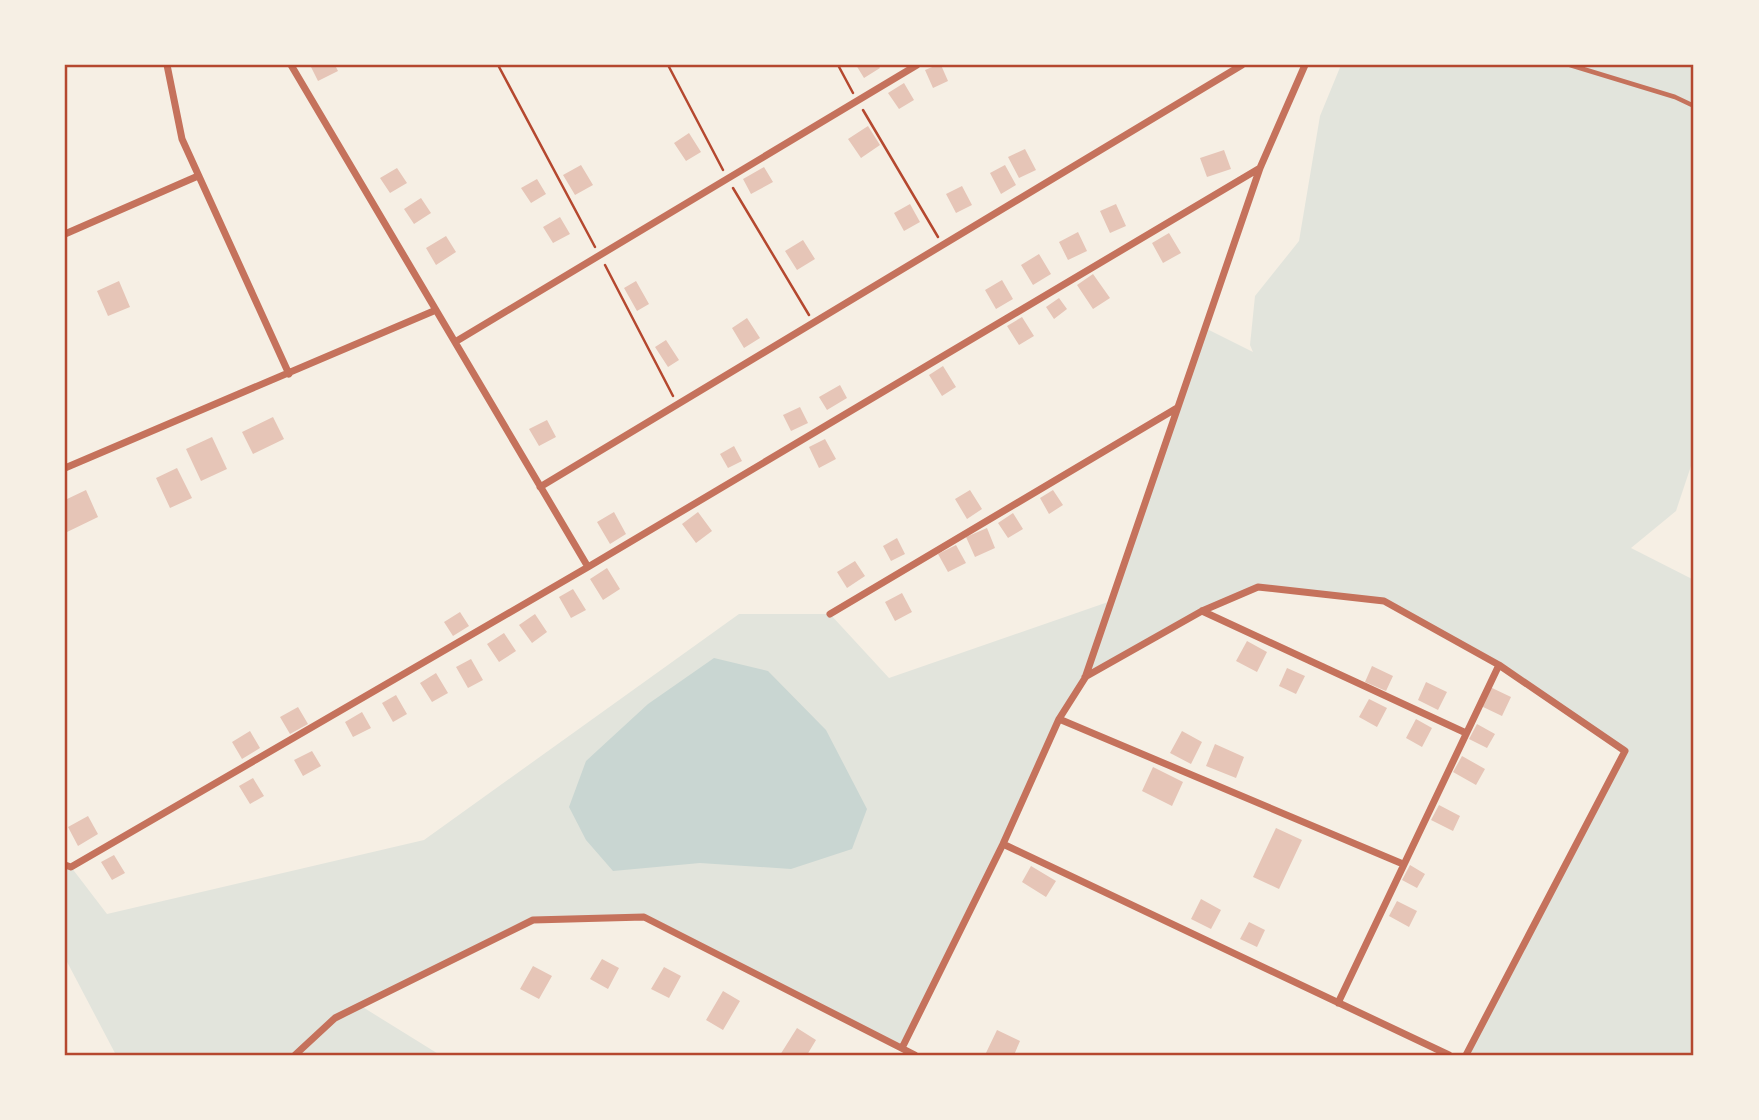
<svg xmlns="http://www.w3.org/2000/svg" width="1759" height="1120" font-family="'Open Sans',sans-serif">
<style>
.green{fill:#e2e4dc}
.water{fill:#c9d6d2}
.building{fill:#e6c5b7}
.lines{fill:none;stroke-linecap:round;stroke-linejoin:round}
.path{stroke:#b5482f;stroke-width:2.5}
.service{stroke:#c5725c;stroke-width:4.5}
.minor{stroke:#c5725c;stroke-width:7}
.neatline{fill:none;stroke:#b5482f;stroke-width:2.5}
</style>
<rect width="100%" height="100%" fill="#f6efe4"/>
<!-- green -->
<path class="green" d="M 1341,65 L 1694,65 L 1694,472 L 1691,466 L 1676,511 L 1631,548 L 1694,580 L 1694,1055 L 1466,1055 L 1625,751 L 1499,665 L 1384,601 L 1258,587 L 1202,611 L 1085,678 L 1059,719 L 902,1048 L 644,917 L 533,920 L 361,1006 L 440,1055 L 116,1055 L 65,958 L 65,865 L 71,867 L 107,914 L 424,840 L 739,614 L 830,614 L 889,678 L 1111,601 L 1205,328 L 1253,352 L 1250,345 L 1255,296 L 1299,241 L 1320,116 Z"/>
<!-- water -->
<path class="water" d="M 714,658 L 768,671 L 826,730 L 867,809 L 852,849 L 791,869 L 700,863 L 613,871 L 586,840 L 569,807 L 586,761 L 648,704 Z"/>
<!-- building -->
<path class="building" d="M 310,65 L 335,65 L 338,71 L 318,81 Z
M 856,65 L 878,65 L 880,68 L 864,78 Z
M 937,65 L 941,65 L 948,81 L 933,88 L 925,70 Z
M 904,83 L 914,100 L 899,109 L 888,93 Z
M 868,126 L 880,145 L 861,158 L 848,139 Z
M 689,133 L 701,152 L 686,161 L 674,143 Z
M 1025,149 L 1036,170 L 1019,178 L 1008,157 Z
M 1224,150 L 1231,169 L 1207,177 L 1200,158 Z
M 581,165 L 593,185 L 575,195 L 563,175 Z
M 1005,165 L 1016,185 L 1001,194 L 990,173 Z
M 764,167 L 773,182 L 751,194 L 743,179 Z
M 397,168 L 407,183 L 390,193 L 380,178 Z
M 537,179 L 546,194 L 531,203 L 521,188 Z
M 962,186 L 972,205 L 956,213 L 946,194 Z
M 421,198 L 431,213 L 414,224 L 404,209 Z
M 910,204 L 920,222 L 904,231 L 894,213 Z
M 1116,204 L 1126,226 L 1110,233 L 1100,211 Z
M 560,217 L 570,234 L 553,243 L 543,227 Z
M 1078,232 L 1087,251 L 1068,260 L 1059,242 Z
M 1169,233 L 1181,253 L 1163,263 L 1152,243 Z
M 446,236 L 456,252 L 436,265 L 426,248 Z
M 803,240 L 815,259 L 797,270 L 785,251 Z
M 1039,254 L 1051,274 L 1033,285 L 1021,265 Z
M 1093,274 L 1110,298 L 1093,309 L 1077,285 Z
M 1002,280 L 1013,299 L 996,309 L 985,290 Z
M 119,281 L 130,307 L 108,316 L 97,291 Z
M 636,281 L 649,304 L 637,311 L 624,288 Z
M 1059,298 L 1067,309 L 1054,319 L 1046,307 Z
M 1022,317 L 1034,336 L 1019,345 L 1007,326 Z
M 747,318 L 760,338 L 744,348 L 732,328 Z
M 666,340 L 679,360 L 668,367 L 655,347 Z
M 943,366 L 956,387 L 942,396 L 929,375 Z
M 840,385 L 847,398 L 827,410 L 819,397 Z
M 800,407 L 808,423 L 791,431 L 783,415 Z
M 273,417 L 284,439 L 253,454 L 242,432 Z
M 547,420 L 556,437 L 539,446 L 529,429 Z
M 212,437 L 227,469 L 201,481 L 186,449 Z
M 825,439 L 836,459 L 819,468 L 809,447 Z
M 734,446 L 742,461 L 728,468 L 720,454 Z
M 177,468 L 192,498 L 170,508 L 156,478 Z
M 86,490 L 98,517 L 65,533 L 65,500 Z
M 970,490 L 982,509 L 967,519 L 955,499 Z
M 1053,490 L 1063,505 L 1049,514 L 1040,498 Z
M 614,512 L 626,534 L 610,544 L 597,522 Z
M 698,512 L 712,531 L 696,543 L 682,524 Z
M 1013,513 L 1023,529 L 1008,538 L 998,523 Z
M 987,528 L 995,548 L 975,557 L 966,537 Z
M 897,538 L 905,554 L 891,561 L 883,546 Z
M 956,545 L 966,563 L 948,572 L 938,554 Z
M 855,561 L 865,576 L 847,588 L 837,572 Z
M 607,568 L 620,589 L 603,600 L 590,579 Z
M 573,589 L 586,610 L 571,618 L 559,597 Z
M 902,593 L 912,612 L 895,621 L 885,602 Z
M 460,612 L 469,626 L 453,636 L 444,622 Z
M 535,614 L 547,632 L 532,643 L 519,625 Z
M 504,633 L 516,651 L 499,662 L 487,644 Z
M 1247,641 L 1267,652 L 1257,672 L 1236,661 Z
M 471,659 L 483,680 L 468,688 L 456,667 Z
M 1372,666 L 1393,676 L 1386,691 L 1365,682 Z
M 1287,668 L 1305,676 L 1296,694 L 1279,686 Z
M 436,673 L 448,693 L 432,702 L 420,683 Z
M 1426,682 L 1447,692 L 1438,710 L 1418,700 Z
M 1490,687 L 1511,697 L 1502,716 L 1481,706 Z
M 396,695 L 407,714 L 393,722 L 382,703 Z
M 1369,699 L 1387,708 L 1377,727 L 1359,717 Z
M 298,707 L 308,724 L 290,734 L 280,717 Z
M 362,712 L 371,728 L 353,737 L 345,722 Z
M 1416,719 L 1432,728 L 1422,747 L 1406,738 Z
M 1477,724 L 1495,734 L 1487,748 L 1469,739 Z
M 250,731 L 260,748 L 242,759 L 232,742 Z
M 1182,731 L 1202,742 L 1191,764 L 1170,753 Z
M 1215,744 L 1244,757 L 1236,778 L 1206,766 Z
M 312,751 L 321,766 L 303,776 L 294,760 Z
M 1462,756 L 1485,769 L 1476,785 L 1453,772 Z
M 1153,767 L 1183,782 L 1172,806 L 1142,791 Z
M 253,778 L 264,796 L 250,804 L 239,786 Z
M 1439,805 L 1460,816 L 1453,831 L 1431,820 Z
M 88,816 L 98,834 L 78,846 L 68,827 Z
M 1276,828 L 1302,840 L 1279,889 L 1253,877 Z
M 114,855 L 125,873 L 112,880 L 101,862 Z
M 1410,865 L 1425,874 L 1417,888 L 1402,880 Z
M 1031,866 L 1056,881 L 1046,897 L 1022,882 Z
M 1201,899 L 1221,910 L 1211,929 L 1191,919 Z
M 1397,901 L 1417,911 L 1409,927 L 1389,916 Z
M 1249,922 L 1265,930 L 1257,947 L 1240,939 Z
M 602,959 L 619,968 L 608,989 L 590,979 Z
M 533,966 L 552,976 L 539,999 L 520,989 Z
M 664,967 L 681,976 L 669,998 L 651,989 Z
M 723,991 L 740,1001 L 723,1030 L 706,1020 Z
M 797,1028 L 816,1040 L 807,1055 L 780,1055 Z
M 997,1030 L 1020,1041 L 1014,1055 L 985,1055 Z"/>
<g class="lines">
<!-- path -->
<path class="path" d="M 498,65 L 595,247
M 668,65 L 723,170
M 838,65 L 853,93
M 863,110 L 938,237
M 733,188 L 809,315
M 605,265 L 673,396"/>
<!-- service -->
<path class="service" d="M 1570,65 L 1675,97 L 1694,106"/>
<!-- minor -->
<path class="minor" d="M 167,65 L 182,139 L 289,374
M 291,65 L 588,567
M 65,234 L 198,176
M 455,342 L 917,65
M 65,468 L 436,310
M 540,487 L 1242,65
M 1202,611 L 1466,733
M 830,614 L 1177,408
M 1085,677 L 1202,611 L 1258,587 L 1384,601 L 1499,665 L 1625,751 L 1466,1055
M 1059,719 L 1403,864
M 1003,844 L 1449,1055
M 65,865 L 71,867 L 588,567 L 1260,168
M 1338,1003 L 1499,665
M 902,1048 L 1003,844 L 1059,719 L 1085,678 L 1260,168 L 1305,65
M 295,1055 L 335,1018 L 533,920 L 644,917 L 915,1055"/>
</g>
<!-- border -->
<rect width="1759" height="1120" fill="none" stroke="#f6efe4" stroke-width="133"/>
<rect x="66" y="66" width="1626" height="988" class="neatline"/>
</svg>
